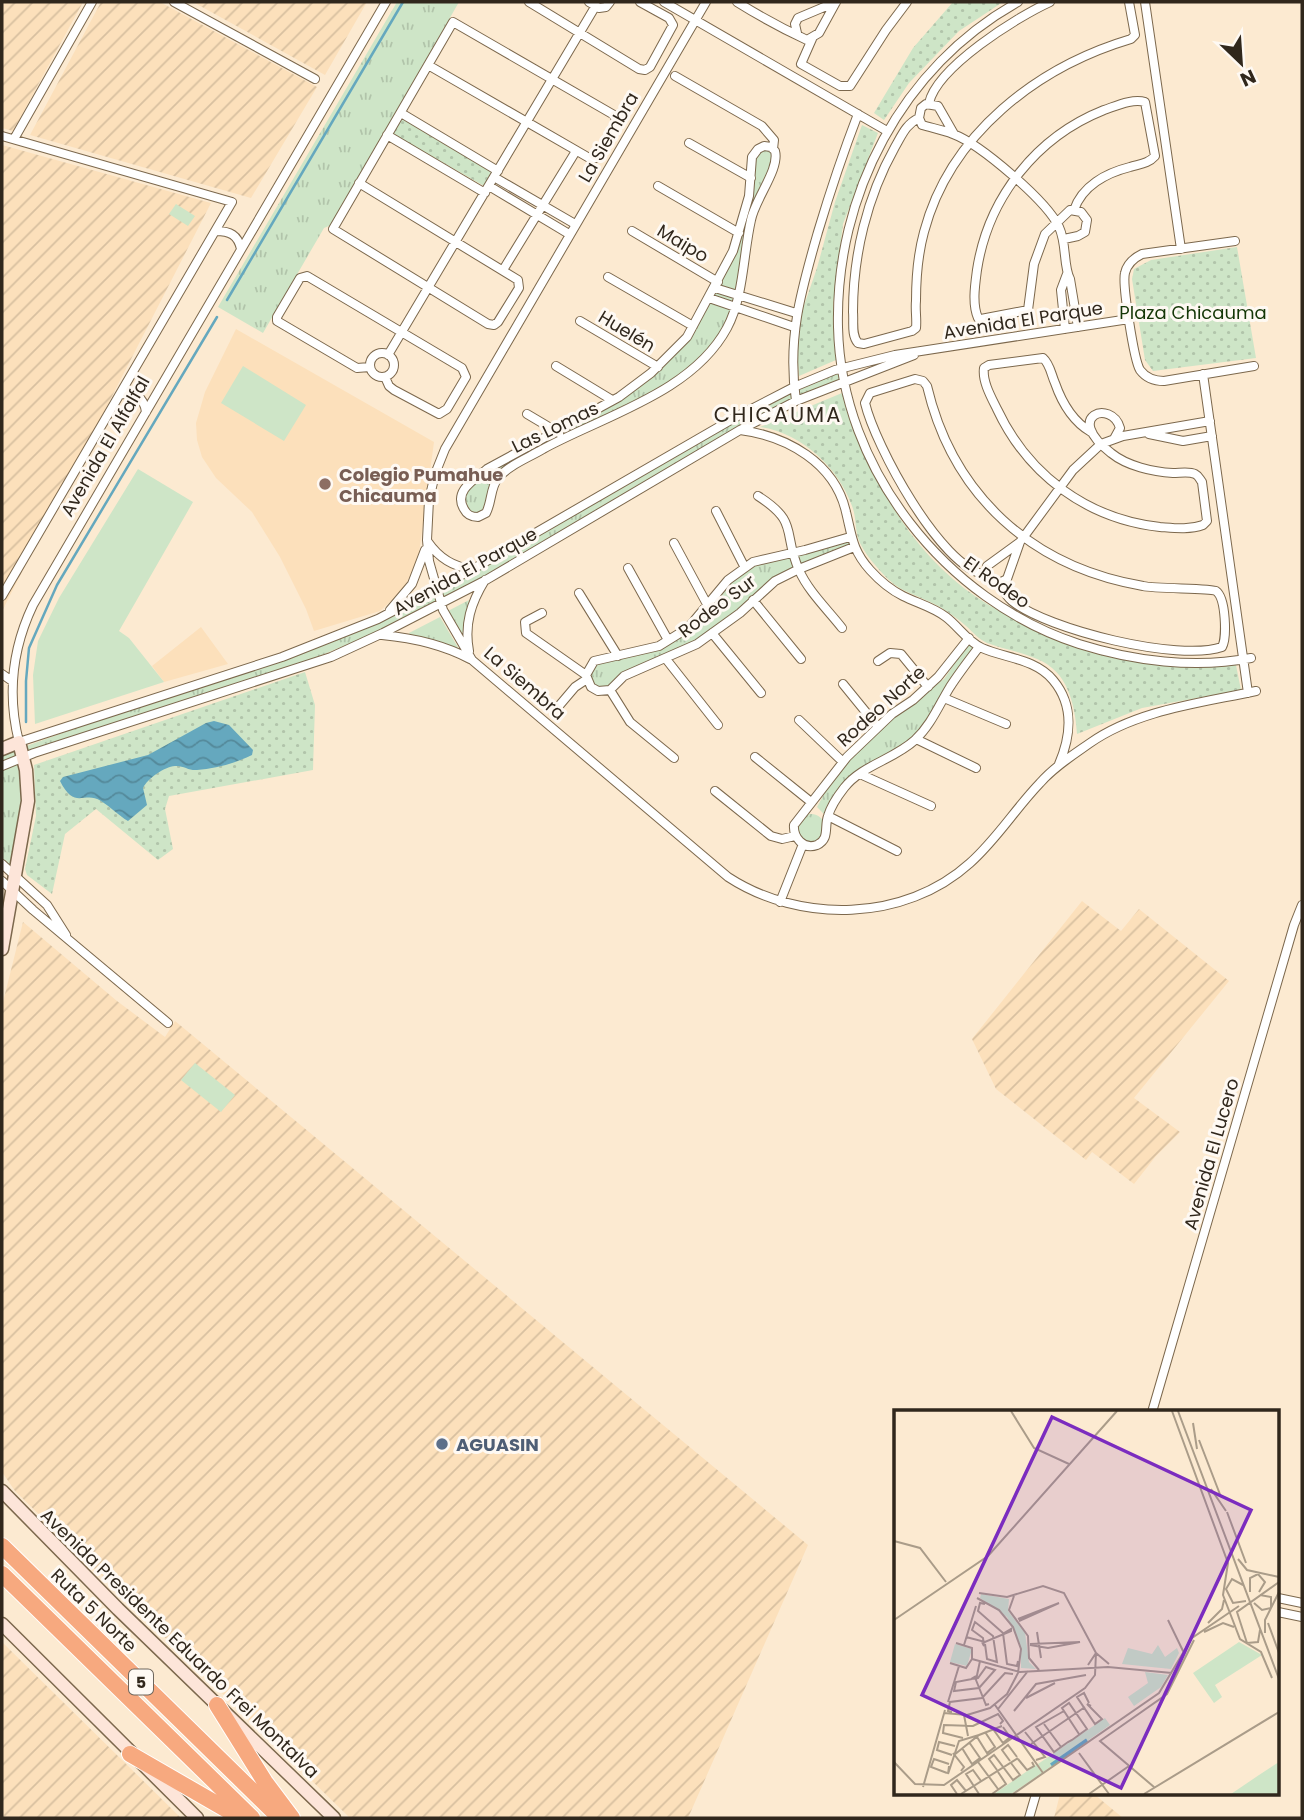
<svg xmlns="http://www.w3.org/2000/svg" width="1304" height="1820" font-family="Poppins,sans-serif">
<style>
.built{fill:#fce0bb}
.industrial{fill:url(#industrial-furrows)}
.grass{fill:url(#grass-tufts)}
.park{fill:url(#park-dots)}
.pitch{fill:#cee5c7}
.water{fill:url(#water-waves)}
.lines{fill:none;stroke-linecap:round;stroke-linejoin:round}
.stream{stroke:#65a8be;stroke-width:2.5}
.street-casing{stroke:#7c684d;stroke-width:10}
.secondary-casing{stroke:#7c684d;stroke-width:15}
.highway-casing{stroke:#fff;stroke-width:18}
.street{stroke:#fff;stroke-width:8}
.secondary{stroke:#fde5d9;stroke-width:12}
.highway{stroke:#f7a97f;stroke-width:16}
.education-dot{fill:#8d6e63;stroke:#fef9f3;stroke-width:2.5}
.service-dot{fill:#5c6f8a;stroke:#fef9f3;stroke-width:2.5}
.labels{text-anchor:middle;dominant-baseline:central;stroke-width:6;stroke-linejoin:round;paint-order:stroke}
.shield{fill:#fef9f3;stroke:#6e665c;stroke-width:2}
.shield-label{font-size:16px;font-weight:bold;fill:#30271c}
.street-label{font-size:18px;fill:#30271c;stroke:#fef9f3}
.park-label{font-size:18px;fill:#143706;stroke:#fef9f3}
.education-label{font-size:18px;font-weight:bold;fill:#785e54;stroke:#fef9f3;text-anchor:start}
.service-label{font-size:18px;font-weight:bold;fill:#4e5e75;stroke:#fef9f3;text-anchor:start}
.quarter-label{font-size:21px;letter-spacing:2px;fill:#30271c;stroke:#fef9f3}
.inset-river{fill:none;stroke:#65a8be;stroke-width:3.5}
.inset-road{fill:none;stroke:#aa9c89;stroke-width:2}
.view{fill:#7b2cbf;fill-opacity:0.15;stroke:#7b2cbf;stroke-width:3.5}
.inset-edge{fill:none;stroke:#30271c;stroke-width:3.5}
</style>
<defs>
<pattern id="industrial-furrows" width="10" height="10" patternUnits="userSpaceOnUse" patternTransform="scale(1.75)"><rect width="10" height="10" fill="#fce0bb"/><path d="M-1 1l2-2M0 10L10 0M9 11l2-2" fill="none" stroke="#d8c0a0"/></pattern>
<pattern id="grass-tufts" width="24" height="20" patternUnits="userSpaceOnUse" patternTransform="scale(1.75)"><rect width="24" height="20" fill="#cee5c7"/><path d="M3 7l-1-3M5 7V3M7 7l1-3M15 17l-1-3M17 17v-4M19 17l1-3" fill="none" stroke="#b1c4aa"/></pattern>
<pattern id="park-dots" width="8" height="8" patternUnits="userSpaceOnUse" patternTransform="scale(1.75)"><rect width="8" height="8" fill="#cee5c7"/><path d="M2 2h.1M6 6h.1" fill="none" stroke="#b1c4aa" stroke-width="1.8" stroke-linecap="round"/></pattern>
<pattern id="water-waves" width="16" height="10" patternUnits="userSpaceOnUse" patternTransform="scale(1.75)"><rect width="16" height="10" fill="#65a8be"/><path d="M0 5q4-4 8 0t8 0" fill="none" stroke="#54899a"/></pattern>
</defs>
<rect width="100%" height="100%" fill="#fcead1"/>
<!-- built -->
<path class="built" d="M 236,329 L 434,442 L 418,561 L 402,591 L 380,611 L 314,631 L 306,609 L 280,557 L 252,512 L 216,478 L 202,457 L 197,440 L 196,423 L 205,392 Z
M 201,627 L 228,664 L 164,682 L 152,666 Z"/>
<!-- industrial -->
<path class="industrial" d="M 2,2 L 83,2 L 13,131 L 2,128 Z
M 101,2 L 160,2 L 317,87 L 251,198 L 30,135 Z
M 193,2 L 367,2 L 325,75 Z
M 2,145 L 211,203 L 2,611 Z
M 1082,901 L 1121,931 L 1139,909 L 1229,981 L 1134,1098 L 1180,1132 L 1156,1156 L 1134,1184 L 1092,1152 L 1086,1160 L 996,1089 L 972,1039 Z
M 23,922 L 117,1001 L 165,1037 L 175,1021 L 808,1545 L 688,1818 L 350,1818 L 15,1491 L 2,1472 L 2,1006 Z
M 2,1642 L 181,1818 L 2,1818 Z
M 1060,1794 L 1094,1794 L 1123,1818 L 1054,1818 Z"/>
<!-- grass -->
<path class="grass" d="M 397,2 L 459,2 L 331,225 L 324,228 L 263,333 L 218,307 Z
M 762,149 L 772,150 L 773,165 L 757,195 L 734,307 L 715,342 L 690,368 L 647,396 L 503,471 L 484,513 L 472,515 C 458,493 470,485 488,471 L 620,398 L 672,357 L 735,252 L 754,160 Z
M 840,369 L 841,381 L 795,399 L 487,576 L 379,631 L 298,665 L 26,755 L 22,774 L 23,804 L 12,868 L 2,858 L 2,756 L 4,754 L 135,707 L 281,662 L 372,625 L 737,420 L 795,389 Z
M 848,539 L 851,547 L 807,563 L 696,642 L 609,687 C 598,689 594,688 589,678 L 591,667 L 600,660 L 631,656 L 689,630 L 715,597 L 746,568 Z
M 469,600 L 462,636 L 448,611 Z
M 440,617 L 459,649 L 435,640 L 410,636 L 409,633 Z
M 969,643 L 975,648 L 945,687 L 924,726 L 902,747 L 867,766 L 833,800 L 824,814 L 817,807 L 833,778 L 845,764 L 894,716 L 944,679 Z
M797 828a14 14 0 1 1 28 0a14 14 0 1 1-28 0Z"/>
<!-- park -->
<path class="park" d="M 953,2 L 1003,2 L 959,31 L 909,83 L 884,120 L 874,113 L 913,48 Z
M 402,119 L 492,172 L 484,186 L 393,134 Z
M 862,125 L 878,133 L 843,224 L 833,304 L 836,360 L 799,376 L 797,349 L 799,320 L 817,268 L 835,202 Z
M 1237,247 L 1256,358 L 1153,371 L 1145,360 L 1132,279 L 1134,269 L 1151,260 Z
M 842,393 C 867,471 907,551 978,598 C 991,607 1006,614 1020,622 C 1050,638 1085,653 1119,659 C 1158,666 1197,665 1236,665 L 1241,690 L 1142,708 L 1077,734 C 1075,705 1068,671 1037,659 C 1021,652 1003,649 987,643 C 978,639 973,632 966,626 C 957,618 946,610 936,605 C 920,596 903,593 889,580 C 878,569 863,553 858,538 C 855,527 856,516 852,506 C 838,467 801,433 760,427 Z
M 305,672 L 315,705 L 313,770 L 169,796 L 165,809 L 173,849 L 158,860 L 96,809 L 65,834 L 52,894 L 27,875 L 25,869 L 36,816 L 34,765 Z"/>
<!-- pitch -->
<path class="pitch" d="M 176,204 L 195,216 L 188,226 L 169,214 Z
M 243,366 L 306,405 L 284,441 L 221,403 Z
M 138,469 L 193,502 L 119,631 L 129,638 L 164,682 L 35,724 L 33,675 L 38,641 L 59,598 Z
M 195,1063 L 235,1095 L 221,1112 L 181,1080 Z"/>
<!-- water -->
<path class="water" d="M 214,721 L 229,725 L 253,750 L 252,755 C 236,763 215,769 197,770 C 189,771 183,765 175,766 C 164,767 148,778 143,788 L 147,805 L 128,821 C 119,816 111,807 101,801 C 84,790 75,811 60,781 L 63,777 L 148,755 L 206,723 Z"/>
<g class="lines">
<!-- stream -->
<path class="stream" d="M 227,300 L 403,2
M 26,722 L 26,681 L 29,648 L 57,585 L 217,317"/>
<defs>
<path id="street" d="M 174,2 L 315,79
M 386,2 L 33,605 C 12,649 7,694 19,742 L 282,657 L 378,619 L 473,569 L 736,417 L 794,387 L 835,370 L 895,355 L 1129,319
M 529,2 L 639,69 L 645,70 L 650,67 L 673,25 L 669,18 L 640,2
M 589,2 L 599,8 L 606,7 L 610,2
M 664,2 L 887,131
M 706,2 L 445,449 L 435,474 L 429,500 L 427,540 L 429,561 L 443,610 L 472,660 L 728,877 C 800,924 905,922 970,863 C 997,839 1015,809 1040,783 C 1054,767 1073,755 1090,743 C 1137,710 1201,703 1256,691
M 737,2 C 761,17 783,29 807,40 L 819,33 L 836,2
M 1018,2 C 902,67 835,195 838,327 C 841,469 946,601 1079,644 C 1133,661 1195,669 1251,658
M 1145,2 L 1181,249
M 797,33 L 795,24 L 798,18 L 836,2
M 812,39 L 801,64 L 840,86 L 850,86 L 886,30 L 907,2
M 675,76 L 762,126 L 774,140 L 773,149
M 929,103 C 937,67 1017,17 1050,2
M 401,113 L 498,171
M 919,118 L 922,125 C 932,128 943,130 953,134 C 980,144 1047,201 1059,227 C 1067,244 1063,266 1070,279 L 1078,327
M 954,134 L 938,106 L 926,104 L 921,108 L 919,118 C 906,124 902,135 895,147 C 867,197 853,255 853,312 C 854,322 851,335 858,343 L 864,344 L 912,331 L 916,328 C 917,319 915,310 916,301 C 916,278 918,254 924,232 C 950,134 1037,67 1131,39 L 1135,35 L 1129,2
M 387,135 L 485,193
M 2,136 L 232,202 L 2,596
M 14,139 L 92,2
M 689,143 L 751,178
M 764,146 L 771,147 L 775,151 C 780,169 755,199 751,220 C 743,255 744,296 727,328 C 692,393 603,416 543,449 C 528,458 509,465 498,478 C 490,488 492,502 486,513 L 478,517 C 471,517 467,515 464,509 C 453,491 475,479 487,469 L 619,397 L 651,373 L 687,337 L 733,251 L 749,196 L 752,157 L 758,149 Z
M 494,177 L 575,224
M 359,183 L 518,280 L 519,288 L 498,322 L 494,325 L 488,324 L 333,229 C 373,160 413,91 453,22 L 614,115 L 617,123 L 596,158 L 591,159 L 428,65
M 489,186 L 569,234
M 658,186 L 739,233
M 216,231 C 230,231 238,235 241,249
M 632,231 L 718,282
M 1064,239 L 1078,236 L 1085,232 L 1087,220 L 1081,212 L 1070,210 L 1045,234 L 1034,264 L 1028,310 L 981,319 L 978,318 C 972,304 975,285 977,270 C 988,198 1036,137 1104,110 C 1116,106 1133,98 1145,102 L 1155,156 C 1148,164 1139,164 1130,167 C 1106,173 1082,186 1074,210
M 1235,241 L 1142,254 C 1134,258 1127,264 1125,273 C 1122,284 1134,360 1140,370 C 1146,378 1154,381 1164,381 L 1254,366
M 503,270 L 576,151
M 608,277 L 693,326
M 715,288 L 796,313
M 709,298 L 794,327
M 580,321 L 658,367
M 1065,329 L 1061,290 L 1067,274
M370 365a12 12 0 1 1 24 0a12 12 0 1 1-24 0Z
M 388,355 L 595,7
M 556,366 L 612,400
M 370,367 L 357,368 L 277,321 L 277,317 L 300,278 L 307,276 L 462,368 L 466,377 L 447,409 L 439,414 L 394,390 L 389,386 L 385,377
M 1203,374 L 1248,693
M 120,395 C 134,390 144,397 146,412
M 796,401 C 787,338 801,291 818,232 C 830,192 843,153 858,114
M 527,414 L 559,433
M 740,430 C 787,436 835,463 846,512 C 852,536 852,550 870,570 C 879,580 891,590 903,596 C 917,603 933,607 946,617 C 958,626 968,642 982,648 C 1005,658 1036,659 1053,680 C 1074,705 1071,736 1059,764
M 1091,432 C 1072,421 1062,403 1055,383 C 1051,374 1050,364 1043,358 L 989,365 L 984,368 C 982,381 991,397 997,409 C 1028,475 1087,519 1160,527 C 1174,528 1189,530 1203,525 L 1207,521 L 1202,482 C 1199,478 1199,476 1195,474 C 1189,471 1180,473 1173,473 C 1153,472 1127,466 1111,453 C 1062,415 1112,399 1120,428 L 1114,439
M 1149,434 L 1183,441 L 1212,436
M 758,496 C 800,523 782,532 799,570 C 808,591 828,610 842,628
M 716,511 L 744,566
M 850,537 L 805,550 L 753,562 L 728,580 L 688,628 L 659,646 L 594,661 L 586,675 L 591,687 L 598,691 L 610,690 L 624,676 L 697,644 L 740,613 L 775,581 L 799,569 L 854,547
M 428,542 C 439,558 453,567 472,569
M 1020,542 L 1007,579 L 997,584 L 986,577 L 987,566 L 1020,542 L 1073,470 L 1101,444 L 1123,436 L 1210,421
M 674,543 L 708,606
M 628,568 L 668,640
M 986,575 C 940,567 875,445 865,403 L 870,393 L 915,379 L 923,381 L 927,386 C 953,496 1032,567 1143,586 C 1156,589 1211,588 1216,591 C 1226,598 1227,638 1222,647 C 1179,662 1048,630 1012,601 C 1006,596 1003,590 999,583
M 579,593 L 618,656
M 753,600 L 801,659
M 390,610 L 412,584 L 425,550
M 542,613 L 525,622 L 526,633 L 586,675
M 712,633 L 761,693
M 382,635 C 414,638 442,644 470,659
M 969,638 L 938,677 L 913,700 L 892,714 L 847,757 L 794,825 C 793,837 803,850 817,845 C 830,839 824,827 828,816 C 831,806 837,797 844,788 C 862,765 893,760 915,740 C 931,725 939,705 950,687 C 959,673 969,660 979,647
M 469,651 C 464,624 471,603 485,580
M 666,659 L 718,725
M 878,661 L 890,653 L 901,654 L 928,687
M 2,674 L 12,681
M 843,684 L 878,727
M 610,690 L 630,722 L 674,758
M 944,698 L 1006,724
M 558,707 L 575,687 L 587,679
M 799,720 L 843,762
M 916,739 L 976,768
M 755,757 L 811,802
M 2,766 L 34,753 L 331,657 L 383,633 L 486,580 L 740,430 L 796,401 L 914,355
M 860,774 L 931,806
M 715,791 L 771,836 L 782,839 L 795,836
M 828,816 L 897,851
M 2,864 L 47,905 L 66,935
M 2,881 L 33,910 L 168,1023
M 780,902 L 803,844
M 1152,1412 L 1294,925 L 1302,905
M 1278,1598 L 1302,1603
M 1278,1612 L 1302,1617
M 1029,1818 L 1036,1794"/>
<path id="secondary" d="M 2,749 L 19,742 L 26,770 L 28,801 L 2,949
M 2,1491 L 118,1609 L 334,1818
M 2,1624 L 197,1818"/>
<path id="highway" d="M 2,1546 L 280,1818
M 2,1574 L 252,1818
M 217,1705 L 265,1782 L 292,1818
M 130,1754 L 241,1818"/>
</defs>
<!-- street casing -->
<use href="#street" class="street-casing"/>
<!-- secondary casing -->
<use href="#secondary" class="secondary-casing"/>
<!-- highway casing -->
<use href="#highway" class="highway-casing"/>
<!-- street -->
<use href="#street" class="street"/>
<!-- secondary -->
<use href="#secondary" class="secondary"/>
<!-- highway -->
<use href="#highway" class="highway"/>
</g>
<!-- markers -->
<circle class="education-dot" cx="325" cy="484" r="7"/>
<circle class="service-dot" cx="442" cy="1444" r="7"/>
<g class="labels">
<!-- shield labels -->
<rect class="shield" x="129" y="1669.5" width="24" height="25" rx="5"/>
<g class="shield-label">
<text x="141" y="1682">5</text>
</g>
<!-- street labels -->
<g class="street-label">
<text transform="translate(608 137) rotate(-60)">La Siembra</text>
<text transform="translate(683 243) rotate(31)">Maipo</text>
<text transform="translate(1023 320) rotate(-9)">Avenida El Parque</text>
<text transform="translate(627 331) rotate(31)">Huelén</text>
<text transform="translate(555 427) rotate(-26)">Las Lomas</text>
<text transform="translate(105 446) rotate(-60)">Avenida El Alfalfal</text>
<text transform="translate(465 571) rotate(-29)">Avenida El Parque</text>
<text transform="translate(997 582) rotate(35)">El Rodeo</text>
<text transform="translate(717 606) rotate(-37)">Rodeo Sur</text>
<text transform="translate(525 683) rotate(41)">La Siembra</text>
<text transform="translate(881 706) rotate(-42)">Rodeo Norte</text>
<text transform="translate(1211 1154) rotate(-74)">Avenida El Lucero</text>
<text transform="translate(94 1610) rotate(44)">Ruta 5 Norte</text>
<text transform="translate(180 1643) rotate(44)">Avenida Presidente Eduardo Frei Montalva</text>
</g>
<!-- park labels -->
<g class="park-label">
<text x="1193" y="312">Plaza Chicauma</text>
</g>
<!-- education labels -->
<g class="education-label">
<text x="339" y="474">Colegio Pumahue<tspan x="339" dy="21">Chicauma</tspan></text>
</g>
<!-- service labels -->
<g class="service-label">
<text x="456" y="1444">AGUASIN</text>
</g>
<!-- quarter labels -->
<g class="quarter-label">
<text x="778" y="414">CHICAUMA</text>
</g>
</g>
<!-- overview -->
<g transform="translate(894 1410)">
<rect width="385" height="385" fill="#fcead1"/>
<path d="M 345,232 L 368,245 L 321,275 L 328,287 L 320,293 L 299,263 ZM 211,308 L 216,315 L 149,362 L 144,354 ZM 385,352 L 385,384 L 337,384 L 365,365 ZM 142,355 L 148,363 L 117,384 L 100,384 Z" fill="#cee5c7"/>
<path d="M 87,184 L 115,189 L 114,201 L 131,223 L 135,252 L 142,259 L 127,258 L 127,237 L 113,207 L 86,188 ZM 61,234 L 78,239 L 73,256 L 56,252 ZM 264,235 L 271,247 L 283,238 L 285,243 L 277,259 L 228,254 L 234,238 L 258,244 Z" fill="#cee5c7"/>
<path d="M 251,262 L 274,265 L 267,277 L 240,296 L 234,287 L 254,273 Z" fill="#cee5c7"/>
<path class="inset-river" d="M 157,355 L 193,330"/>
<path class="inset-road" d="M 117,1 L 140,38 L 175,54M 278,1 L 334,153 L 329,185 L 346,229 L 367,242 L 378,268M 284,1 L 385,269M 299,13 L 303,39M 305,30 L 327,87M 317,79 L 332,101M 333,102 L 352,153M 0,131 L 26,138 L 52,172M 344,149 L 353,160 L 385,167M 349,175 L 338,169 L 332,179 L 339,193 L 352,191M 356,182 L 356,168 L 364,164 L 371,172 L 365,182M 120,186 L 115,200 L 134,226 L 135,248 L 145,260M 360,193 L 368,200 L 377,198 L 377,187 L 366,185M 91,194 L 86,193 L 84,201 L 109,223 L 113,254 L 123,256 L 124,251M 124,209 L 165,193 L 125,211M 0,210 L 94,146 L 223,1M 274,210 L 290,243M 314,213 L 328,199 L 330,190M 374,213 L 385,243M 366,220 L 364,232 L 353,233 L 343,202 L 385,172M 143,222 L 147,248M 310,222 L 329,213 L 340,217M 371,223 L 371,210 L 385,182M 72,227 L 91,232 L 117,221 L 117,219 L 110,223M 88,232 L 90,236 L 89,228 L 78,220 L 81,212 L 99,226 L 103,252 L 93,249 L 91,234M 70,235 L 82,196M 136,235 L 154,238 L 186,232 L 136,234M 78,249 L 126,262 L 214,257 L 278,263M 86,251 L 82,270 L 92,295 L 95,294M 56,253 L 72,258 L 78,249 L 78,238 L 62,233M 194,255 L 202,243 L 215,254M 78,269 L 62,272 L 60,281 L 85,278 L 101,260 L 92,257 L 84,268 L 77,269 L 82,266M 132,288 L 161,273M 54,292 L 65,256M 195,293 L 190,283 L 183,287 L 201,314 L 208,309 L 193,294 L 197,296M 101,295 L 149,363M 104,299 L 134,261M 120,301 L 142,274 L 192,265M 170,301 L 142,317 L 160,342 L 174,332 L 178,330 L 193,319 L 175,293 L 168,298 L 185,324M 58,302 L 54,301 L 56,292 L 88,288 L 111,263 L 119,264M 50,303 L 73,305 L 96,298 L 113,284 L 124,263 L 127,239 L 119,217 L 105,200 L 83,188M 70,305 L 74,326M 150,314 L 167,337M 99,319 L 109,333 L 116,327 L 109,317M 131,322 L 151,347 L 142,350M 83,327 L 93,343 L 101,337 L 91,322M 69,328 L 49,323 L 50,315 L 79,316 L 104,304 L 109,311 L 106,314M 137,334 L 191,297M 68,338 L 78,354 L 86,348 L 75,332M 59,343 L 70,357 L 67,361M 185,343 L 215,384M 58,345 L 43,340 L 45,332 L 61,336M 60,345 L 85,325 L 108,316M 124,349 L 133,360 L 140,356 L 138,352M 116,351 L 108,340 L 114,335 L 123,347M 0,352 L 21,374 L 50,375 L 191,278 L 201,265 L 202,243 L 170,183 L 149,176 L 113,187 L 85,183M 84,352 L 104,379M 55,356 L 54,364 L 65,331 L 85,325M 103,360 L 95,349 L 100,345 L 119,370 L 126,365 L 117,353M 53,363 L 37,357 L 40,349 L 55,354M 29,377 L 51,300M 260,377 L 206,331 L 273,284 L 300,230M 63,384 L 57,375 L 63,370 L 72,381M 67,384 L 124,348M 85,384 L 72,364 L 79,360 L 87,371M 98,384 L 112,374 L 104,362M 119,384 L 265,283 L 298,228 L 345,196M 195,384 L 235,356M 250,384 L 385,302"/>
<path class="view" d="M 158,7 L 357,100 L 227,378 L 28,285 Z"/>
<rect width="385" height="385" class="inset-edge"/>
</g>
<!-- border -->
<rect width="1304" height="1820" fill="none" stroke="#30271c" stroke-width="7"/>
<!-- north arrow -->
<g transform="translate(1241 63) rotate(155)" stroke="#fef9f3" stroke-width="5" paint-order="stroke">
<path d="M0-5L12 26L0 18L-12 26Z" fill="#30271c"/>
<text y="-10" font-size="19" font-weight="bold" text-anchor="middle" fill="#30271c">N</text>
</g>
</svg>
